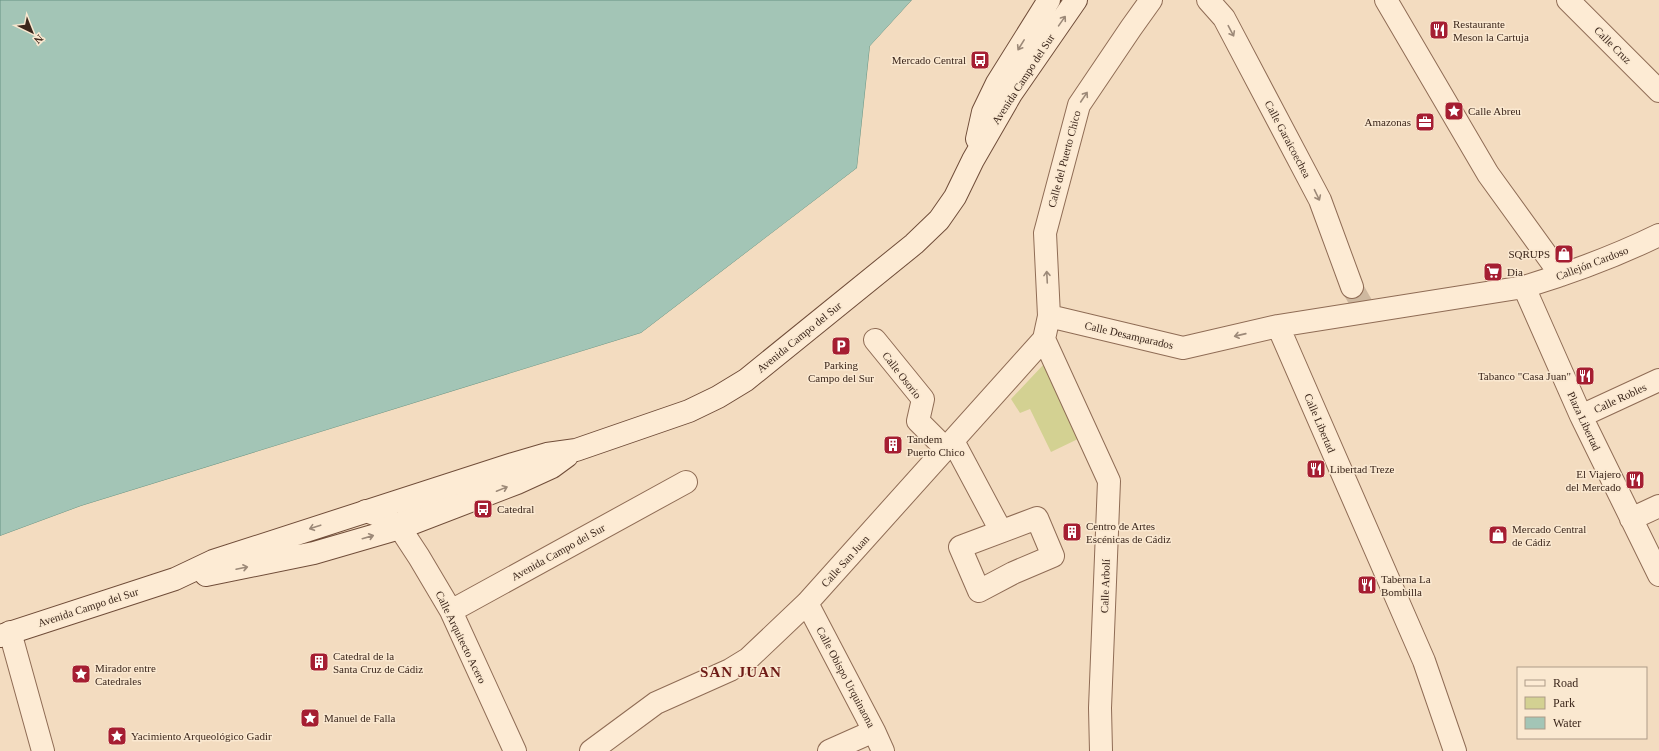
<svg xmlns="http://www.w3.org/2000/svg" width="1659" height="751" font-family="Georgia,serif">
<style>
.green{fill:#d3d192}
.water{fill:#a3c5b6;stroke:#699483}
.pier{fill:#f3dcc0}
.lines{fill:none;stroke-linecap:round;stroke-linejoin:round}
.street-tunnel{stroke:#ceb89f;stroke-width:22;stroke-dasharray:22 11;stroke-linecap:butt}
.street-casing{stroke:#8f6c55;stroke-width:24}
.secondary-casing{stroke:#704d39;stroke-width:24}
.street{stroke:#fdebd4;stroke-width:22}
.secondary{stroke:#fdebd4;stroke-width:22}
.oneway{stroke:#9c8978}
.labels{text-anchor:middle;dominant-baseline:central;stroke-width:3;stroke-linejoin:round;paint-order:stroke}
.poi-label{font-size:11px;fill:#3c271c;stroke:#fae8d0;text-anchor:start}
.street-label{font-size:11px;fill:#3c271c;stroke:#fae8d0}
.district-label{font-size:15px;font-weight:bold;letter-spacing:1px;fill:#6e1b16;stroke:#fae8d0}
</style>
<rect width="100%" height="100%" fill="#f3dcc0"/>
<!-- green -->
<path class="green" d="M 1045,363 L 1080,438 L 1051,452 L 1030,409 L 1020,413 L 1011,399 Z"/>
<!-- water -->
<path class="water" d="M 0,0 L 912,0 L 870,46 L 857,168 L 641,333 L 81,506 L 0,536 Z"/>
<!-- pier -->
<path class="pier" d="M 912,0 L 914,0 L 872,46 L 858,169 L 642,335 L 82,508 L 0,538 L 0,536 L 81,506 L 641,333 L 857,168 L 870,46 Z"/>
<g class="lines">
<!-- street-tunnel -->
<path class="street-tunnel" d="M 1352,287 L 1366,312"/>
<defs>
<path id="street" d="M 1208,0 L 1224,18 L 1320,200 L 1352,287
M 1386,0 L 1488,174 L 1561,275
M 1568,0 L 1659,91
M 1524,287 L 1581,416 L 1659,575
M 1049,316 L 1183,348 L 1278,326 L 1524,287 C 1570,273 1616,256 1659,235
M 1278,326 L 1424,661 L 1455,751
M 1044,339 L 1109,481 L 1100,708 L 1101,751
M 875,340 L 923,399 L 918,421 L 945,448
M 1581,416 L 1659,380
M 953,441 L 1001,531
M 366,511 L 385,518 L 400,528 L 419,557 L 451,611 L 515,751
M 1037,518 L 1053,556 L 1013,573 L 979,591 L 960,547 Z
M 1631,519 L 1659,506
M 400,528 L 414,509 L 470,488
M 807,603 L 874,731 L 883,751
M 451,611 L 686,482
M 10,632 L 43,751
M 591,751 L 656,703 L 730,670 L 748,659 L 807,603 L 1044,339 L 1049,316 L 1045,233 L 1079,105 L 1131,28 L 1151,0
M 829,751 L 874,731"/>
<path id="secondary" d="M 977,139 L 983,112 L 997,83 L 1049,0
M 206,575 L 314,553 L 400,528 L 517,483 L 552,467 L 567,456
M 0,636 L 175,579 L 213,561 L 513,464 L 547,454 L 576,450 L 689,411 L 718,397 L 746,380 L 914,244 L 939,220 L 955,197 L 973,160 L 1011,94 L 1076,0"/>
</defs>
<!-- street casing -->
<use href="#street" class="street-casing"/>
<!-- secondary casing -->
<use href="#secondary" class="secondary-casing"/>
<!-- street -->
<use href="#street" class="street"/>
<!-- secondary -->
<use href="#secondary" class="secondary"/>
</g>
<!-- one-way arrows -->
<defs><path id="oneway-shaft" d="M-6 0H5M1.5-3L5.5 0L1.5 3" fill="none" stroke-width="1.6" stroke-linecap="round" stroke-linejoin="round"/></defs>
<g class="oneway">
<use href="#oneway-shaft" transform="translate(1062 21) rotate(-55)"/>
<use href="#oneway-shaft" transform="translate(1231 31) rotate(62)"/>
<use href="#oneway-shaft" transform="translate(1021 45) rotate(122)"/>
<use href="#oneway-shaft" transform="translate(1084 97) rotate(-56)"/>
<use href="#oneway-shaft" transform="translate(1317 195) rotate(64)"/>
<use href="#oneway-shaft" transform="translate(1047 277) rotate(-93)"/>
<use href="#oneway-shaft" transform="translate(1240 335) rotate(167)"/>
<use href="#oneway-shaft" transform="translate(502 489) rotate(-22)"/>
<use href="#oneway-shaft" transform="translate(315 527) rotate(162)"/>
<use href="#oneway-shaft" transform="translate(368 537) rotate(-16)"/>
<use href="#oneway-shaft" transform="translate(242 568) rotate(-12)"/>
</g>
<!-- icons -->
<defs>
<symbol id="restaurant-square" viewBox="-11 -11 22 22"><rect x="-9" y="-9" width="18" height="18" rx="4" fill="#a51e32" stroke="#fae8d0"/><path d="M-5-6h1v4h1v-4h1v4h1v-4h1v5L-1.5 .5V6h-2V.5L-5-1ZM5-6V6H3V1.5H1.5Q1.5-4 5-6Z" fill="#fff"/></symbol>
<symbol id="bus-square" viewBox="-11 -11 22 22"><rect x="-9" y="-9" width="18" height="18" rx="4" fill="#a51e32" stroke="#fae8d0"/><path d="M-5-6H5V4H4V6H2V4H-2V6H-4V4H-5ZM-3.5-4V0h7V-4ZM-3.5 1.2v1.5H-2V1.2ZM2 1.2v1.5H3.5V1.2Z" fill="#fff"/></symbol>
<symbol id="sight-square" viewBox="-11 -11 22 22"><rect x="-9" y="-9" width="18" height="18" rx="4" fill="#a51e32" stroke="#fae8d0"/><path d="M0-6L1.8-2.2L6-1.7L2.9 1.2L3.7 5.4L0 3.3L-3.7 5.4L-2.9 1.2L-6-1.7L-1.8-2.2Z" fill="#fff"/></symbol>
<symbol id="office-square" viewBox="-11 -11 22 22"><rect x="-9" y="-9" width="18" height="18" rx="4" fill="#a51e32" stroke="#fae8d0"/><path d="M-6-3h4V-5.5h4V-3h4V5H-6ZM-1-4.5V-3h2v-1.5ZM-6 0V1H6V0Z" fill="#fff"/></symbol>
<symbol id="shop-square" viewBox="-11 -11 22 22"><rect x="-9" y="-9" width="18" height="18" rx="4" fill="#a51e32" stroke="#fae8d0"/><path d="M-5-2.5h2.3a2.7 3.5 0 0 1 5.4 0H5L5.5 6h-11ZM-1.5-2.5h3a1.5 2.3 0 0 0-3 0Z" fill="#fff"/></symbol>
<symbol id="supermarket-square" viewBox="-11 -11 22 22"><rect x="-9" y="-9" width="18" height="18" rx="4" fill="#a51e32" stroke="#fae8d0"/><path d="M-6-5.5h2.5l.6 2H6L4.5 2H-2.5L-4.4-4H-6ZM-1.5 3.2a1.3 1.3 0 1 0 .1 0ZM3 3.2a1.3 1.3 0 1 0 .1 0Z" fill="#fff"/></symbol>
<symbol id="parking-square" viewBox="-11 -11 22 22"><rect x="-9" y="-9" width="18" height="18" rx="4" fill="#a51e32" stroke="#fae8d0"/><path d="M-3.5-5.5H1a3.5 3.5 0 0 1 0 7H-1V5.5H-3.5ZM-1-3.4V-.6H.8a1.4 1.4 0 0 0 0-2.8Z" fill="#fff"/></symbol>
<symbol id="building-square" viewBox="-11 -11 22 22"><rect x="-9" y="-9" width="18" height="18" rx="4" fill="#a51e32" stroke="#fae8d0"/><path d="M-4-6H4V6H1V3H-1V6H-4ZM-2.5-4.3h1.7v1.8h-1.7ZM.8-4.3h1.7v1.8H.8ZM-2.5-1h1.7V.8h-1.7ZM.8-1h1.7V.8H.8Z" fill="#fff"/></symbol>
</defs>
<g fill-rule="evenodd">
<use href="#restaurant-square" x="1428" y="19" width="22" height="22"/>
<use href="#bus-square" x="969" y="49" width="22" height="22"/>
<use href="#sight-square" x="1443" y="100" width="22" height="22"/>
<use href="#office-square" x="1414" y="111" width="22" height="22"/>
<use href="#shop-square" x="1553" y="243" width="22" height="22"/>
<use href="#supermarket-square" x="1482" y="261" width="22" height="22"/>
<use href="#parking-square" x="830" y="335" width="22" height="22"/>
<use href="#restaurant-square" x="1574" y="365" width="22" height="22"/>
<use href="#building-square" x="882" y="434" width="22" height="22"/>
<use href="#restaurant-square" x="1305" y="458" width="22" height="22"/>
<use href="#restaurant-square" x="1624" y="469" width="22" height="22"/>
<use href="#bus-square" x="472" y="498" width="22" height="22"/>
<use href="#building-square" x="1061" y="521" width="22" height="22"/>
<use href="#shop-square" x="1487" y="524" width="22" height="22"/>
<use href="#restaurant-square" x="1356" y="574" width="22" height="22"/>
<use href="#building-square" x="308" y="651" width="22" height="22"/>
<use href="#sight-square" x="70" y="663" width="22" height="22"/>
<use href="#sight-square" x="299" y="707" width="22" height="22"/>
<use href="#sight-square" x="106" y="725" width="22" height="22"/>
</g>
<g class="labels">
<!-- poi labels -->
<g class="poi-label">
<text x="1453" y="24">Restaurante<tspan x="1453" dy="13">Meson la Cartuja</tspan></text>
<text x="966" y="60" text-anchor="end">Mercado Central</text>
<text x="1468" y="111">Calle Abreu</text>
<text x="1411" y="122" text-anchor="end">Amazonas</text>
<text x="1550" y="254" text-anchor="end">SQRUPS</text>
<text x="1507" y="272">Dia</text>
<text x="841" y="365" text-anchor="middle">Parking<tspan x="841" dy="13">Campo del Sur</tspan></text>
<text x="1571" y="376" text-anchor="end">Tabanco "Casa Juan"</text>
<text x="907" y="439">Tandem<tspan x="907" dy="13">Puerto Chico</tspan></text>
<text x="1330" y="469">Libertad Treze</text>
<text x="1621" y="474" text-anchor="end">El Viajero<tspan x="1621" dy="13">del Mercado</tspan></text>
<text x="497" y="509">Catedral</text>
<text x="1086" y="526">Centro de Artes<tspan x="1086" dy="13">Escénicas de Cádiz</tspan></text>
<text x="1512" y="529">Mercado Central<tspan x="1512" dy="13">de Cádiz</tspan></text>
<text x="1381" y="579">Taberna La<tspan x="1381" dy="13">Bombilla</tspan></text>
<text x="333" y="656">Catedral de la<tspan x="333" dy="13">Santa Cruz de Cádiz</tspan></text>
<text x="95" y="668">Mirador entre<tspan x="95" dy="13">Catedrales</tspan></text>
<text x="324" y="718">Manuel de Falla</text>
<text x="131" y="736">Yacimiento Arqueológico Gadir</text>
</g>
<!-- street labels -->
<g class="street-label">
<text transform="translate(1613 45) rotate(45)">Calle Cruz</text>
<text transform="translate(1023 79) rotate(-57)">Avenida Campo del Sur</text>
<text transform="translate(1288 139) rotate(62)">Calle Garaicoechea</text>
<text transform="translate(1064 159) rotate(-75)">Calle del Puerto Chico</text>
<text transform="translate(1592 263) rotate(-21)">Callejón Cardoso</text>
<text transform="translate(1129 335) rotate(13)">Calle Desamparados</text>
<text transform="translate(799 337) rotate(-39)">Avenida Campo del Sur</text>
<text transform="translate(902 375) rotate(52)">Calle Osorio</text>
<text transform="translate(1620 398) rotate(-25)">Calle Robles</text>
<text transform="translate(1584 421) rotate(65)">Plaza Libertad</text>
<text transform="translate(1320 423) rotate(67)">Calle Libertad</text>
<text transform="translate(558 552) rotate(-29)">Avenida Campo del Sur</text>
<text transform="translate(845 561) rotate(-48)">Calle San Juan</text>
<text transform="translate(1105 586) rotate(-88)">Calle Arbolí</text>
<text transform="translate(88 607) rotate(-18)">Avenida Campo del Sur</text>
<text transform="translate(461 637) rotate(64)">Calle Arquitecto Acero</text>
<text transform="translate(846 677) rotate(62)">Calle Obispo Urquinaona</text>
</g>
<!-- district labels -->
<g class="district-label">
<text x="741" y="672">SAN JUAN</text>
</g>
</g>
<!-- legend -->
<rect x="1517" y="667" width="130" height="72" fill="#fae8d0" stroke="#ae9b88"/>
<rect x="1525" y="680" width="20" height="6" fill="#fdebd4" stroke="#ae9b88"/>
<text x="1553" y="687" font-size="12" fill="#3c271c">Road</text>
<rect x="1525" y="697" width="20" height="12" fill="#d3d192" stroke="#ae9b88"/>
<text x="1553" y="707" font-size="12" fill="#3c271c">Park</text>
<rect x="1525" y="717" width="20" height="12" fill="#a3c5b6" stroke="#ae9b88"/>
<text x="1553" y="727" font-size="12" fill="#3c271c">Water</text>
<!-- north arrow -->
<g transform="translate(32 32) rotate(137)" stroke="#fae8d0" stroke-width="3" paint-order="stroke">
<path d="M0-3L7 15L0 10L-7 15Z" fill="#3c271c"/>
<text y="-6" font-size="11" font-weight="bold" text-anchor="middle" fill="#3c271c">N</text>
</g>
</svg>
